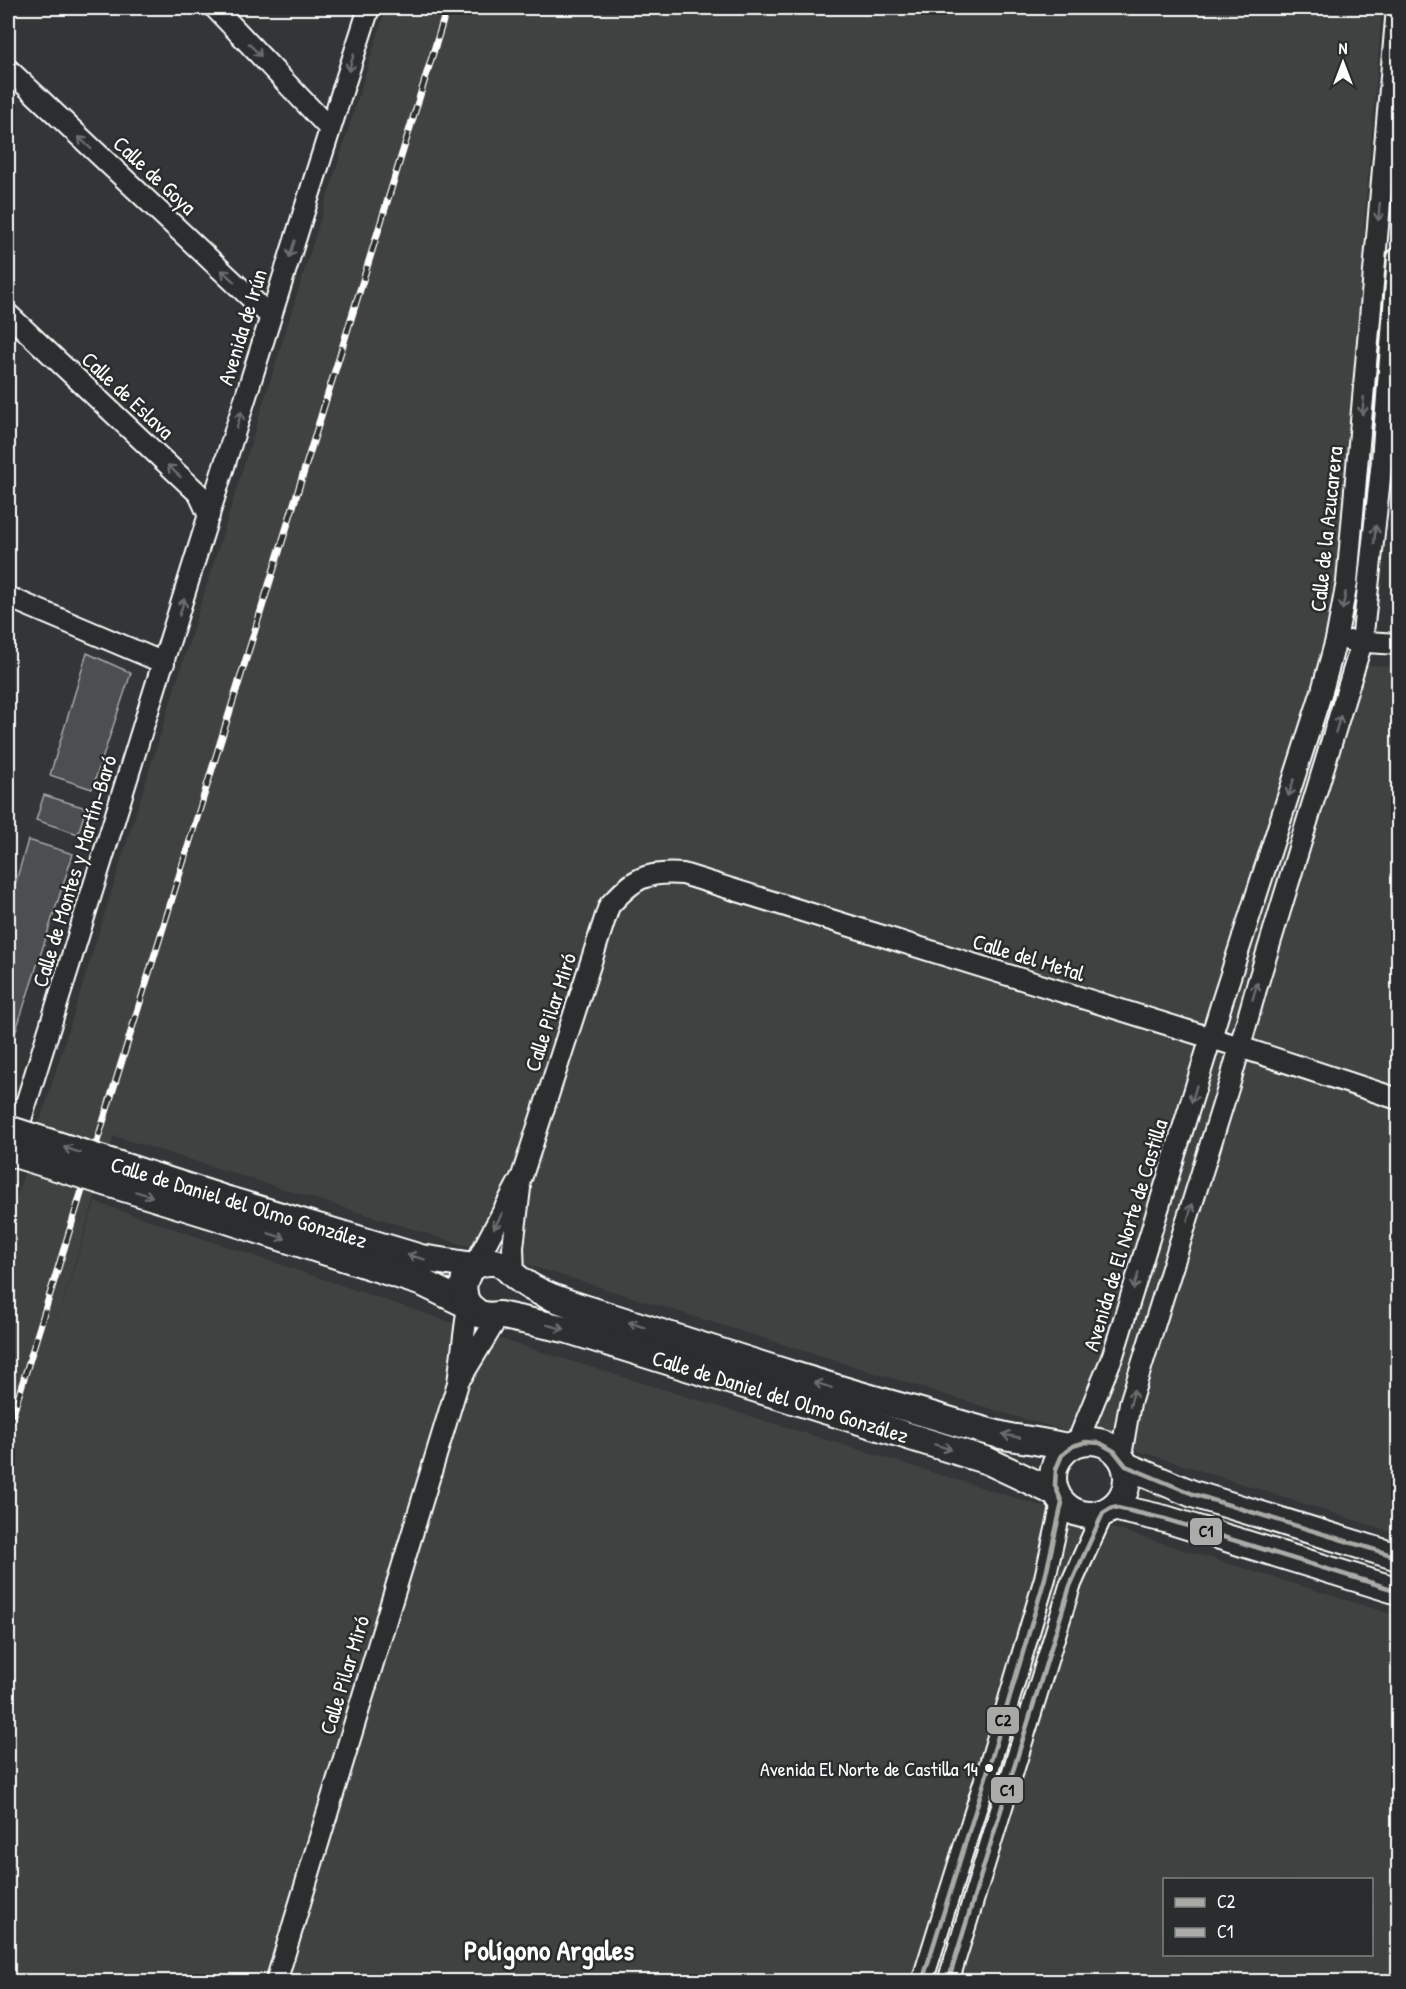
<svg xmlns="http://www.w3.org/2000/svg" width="1406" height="1989" font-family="'Patrick Hand',sans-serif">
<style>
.built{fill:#404243;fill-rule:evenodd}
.green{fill:#4c4f50;stroke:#a6a7a8;stroke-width:1.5}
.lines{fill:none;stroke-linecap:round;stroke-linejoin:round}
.minor-casing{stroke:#fff;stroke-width:24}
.major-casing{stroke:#fff;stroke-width:30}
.minor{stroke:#2a2d2e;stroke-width:20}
.major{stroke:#2a2d2e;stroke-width:26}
.rail-casing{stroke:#fff;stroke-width:7}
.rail{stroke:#2a2d2e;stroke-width:4.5;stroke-dasharray:14;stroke-linecap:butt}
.major-bridge-casing{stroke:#fff;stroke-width:30;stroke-linecap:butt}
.major-bridge{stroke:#2a2d2e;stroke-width:26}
.bus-1-casing{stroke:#2a2d2e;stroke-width:9}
.bus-2-casing{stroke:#2a2d2e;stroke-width:9}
.bus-1{stroke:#a8a8a4;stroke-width:4.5}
.bus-2{stroke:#ababa9;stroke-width:4.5}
.oneway{stroke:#6a6c6d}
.bus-dot{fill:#fff;stroke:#2a2d2e;stroke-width:2}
.labels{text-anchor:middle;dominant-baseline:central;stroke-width:5;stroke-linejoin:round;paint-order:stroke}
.bus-label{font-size:20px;fill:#fff;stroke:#2a2d2e;text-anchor:end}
.street-label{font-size:22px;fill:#fff;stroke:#2a2d2e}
.district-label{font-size:28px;font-weight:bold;fill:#fff;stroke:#2a2d2e}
.line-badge{stroke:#2a2d2e;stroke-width:2}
.pale-badge-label{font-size:16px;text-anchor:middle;font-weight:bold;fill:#111}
</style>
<rect width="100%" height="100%" fill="#333536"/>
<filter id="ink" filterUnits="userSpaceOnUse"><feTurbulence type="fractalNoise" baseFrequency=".0167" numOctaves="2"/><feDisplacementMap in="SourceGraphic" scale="12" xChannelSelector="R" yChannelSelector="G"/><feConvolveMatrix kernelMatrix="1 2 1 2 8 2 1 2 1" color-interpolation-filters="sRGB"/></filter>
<g filter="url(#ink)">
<!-- built -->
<path class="built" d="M 386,8 L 1382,8 L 1364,224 L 1364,251 L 1328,662 L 1398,667 L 1398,1534 L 1152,1455 L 1014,1416 L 114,1136 L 46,1356 L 95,1202 L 503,1340 L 1398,1616 L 1398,1981 L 8,1981 L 8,1225 ZM 1164,1880 L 1372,1880 L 1372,1954 L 1164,1954 Z"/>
<!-- green -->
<path class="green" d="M 87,653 L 131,673 L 92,789 L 50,775 Z
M 44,795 L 86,808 L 78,834 L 36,820 Z
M 28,840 L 73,854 L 8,1055 L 8,909 Z"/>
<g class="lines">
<defs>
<path id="minor" d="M 215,8 L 330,129
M 8,69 L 270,316
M 8,314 L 199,494 L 209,516
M 8,597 L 164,663
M 1351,641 L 1398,644
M 13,1145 C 132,766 247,385 369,8
M 474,1266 L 522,1176 L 609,906 C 633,879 645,871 683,874 L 1240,1047 L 1398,1099
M 514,1275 L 513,1247 L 520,1188
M 462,1376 L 499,1315
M 1077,1443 L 1113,1355 L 1222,1002 L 1322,691 L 1336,640 L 1347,582 L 1397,8
M 1121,1456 L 1130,1403 L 1230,1082 L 1256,989 L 1362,642 L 1382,460 L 1398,258
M 276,1982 L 458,1383 L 468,1305
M 922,1982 L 989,1767 L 1045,1578 L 1062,1503
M 948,1982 L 1070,1586 L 1103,1513"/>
<g id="major">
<path d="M 228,1200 L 421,1258 L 474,1266"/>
<path id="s1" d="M 221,1218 L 423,1283 L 468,1305 L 479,1314 L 490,1316 L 499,1315 L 565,1329 L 988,1461 L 1056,1493"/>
<path d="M 468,1305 C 457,1285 467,1260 493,1262 C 504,1263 507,1269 515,1276 C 536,1294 567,1303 593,1311 C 700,1345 806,1381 914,1410 C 946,1419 978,1430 1010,1437 C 1029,1440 1049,1443 1068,1447"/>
<circle cx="1090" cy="1478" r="37"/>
<path d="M 1126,1466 L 1193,1494 L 1398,1557"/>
<path d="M 1113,1507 L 1165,1519 L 1398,1591"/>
</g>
</defs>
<!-- minor casing -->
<use href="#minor" class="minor-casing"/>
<!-- major casing -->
<use href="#major" class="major-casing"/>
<!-- minor -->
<use href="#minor" class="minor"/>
<!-- major -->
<use href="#major" class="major"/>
<defs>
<path id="rail" d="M 8,1430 L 447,8"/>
</defs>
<!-- rail casing -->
<use href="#rail" class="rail-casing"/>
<!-- rail -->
<use href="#rail" class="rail"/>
<defs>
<path id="major-bridge" d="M 8,1129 L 228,1200
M 8,1152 L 221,1218"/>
</defs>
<!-- major-bridge casing -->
<use href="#major-bridge" class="major-bridge-casing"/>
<!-- major-bridge -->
<use href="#major-bridge" class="major-bridge"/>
<defs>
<path id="bus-1" d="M 922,1982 L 989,1767 L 1045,1578 L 1062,1503 L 1055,1485 L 1056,1469 L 1062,1455 L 1073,1446 L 1086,1442 L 1100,1443 L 1114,1451 L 1126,1466 L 1193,1494 L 1398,1557"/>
<path id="bus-2" d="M 948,1982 L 1070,1586 L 1103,1513 L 1113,1507 L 1165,1519 L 1398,1591"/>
</defs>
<!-- bus-1 casing -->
<use href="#bus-1" class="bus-1-casing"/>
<!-- bus-2 casing -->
<use href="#bus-2" class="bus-2-casing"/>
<!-- bus-1 -->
<use href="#bus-1" class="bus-1"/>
<!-- bus-2 -->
<use href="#bus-2" class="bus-2"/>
</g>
<!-- one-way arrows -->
<defs><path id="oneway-shaft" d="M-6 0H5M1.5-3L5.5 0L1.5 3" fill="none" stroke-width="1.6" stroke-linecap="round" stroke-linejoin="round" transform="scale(1.5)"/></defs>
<g class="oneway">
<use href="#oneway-shaft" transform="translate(255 50) rotate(46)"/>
<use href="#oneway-shaft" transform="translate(351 63) rotate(108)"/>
<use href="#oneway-shaft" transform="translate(85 143) rotate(-136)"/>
<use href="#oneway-shaft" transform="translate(1379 212) rotate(95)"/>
<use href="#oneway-shaft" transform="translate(292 249) rotate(108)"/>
<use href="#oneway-shaft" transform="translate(228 276) rotate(-137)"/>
<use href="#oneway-shaft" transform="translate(1363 406) rotate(95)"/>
<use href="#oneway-shaft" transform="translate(239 420) rotate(-73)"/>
<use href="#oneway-shaft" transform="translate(174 471) rotate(-137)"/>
<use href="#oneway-shaft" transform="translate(1375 534) rotate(-85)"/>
<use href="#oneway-shaft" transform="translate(1344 601) rotate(100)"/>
<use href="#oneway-shaft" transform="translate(182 607) rotate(-73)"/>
<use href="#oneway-shaft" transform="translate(1338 724) rotate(-73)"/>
<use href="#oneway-shaft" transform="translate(1291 788) rotate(108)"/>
<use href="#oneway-shaft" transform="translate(1255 991) rotate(-74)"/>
<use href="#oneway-shaft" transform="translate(1194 1094) rotate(107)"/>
<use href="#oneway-shaft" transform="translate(72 1150) rotate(-162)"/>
<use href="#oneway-shaft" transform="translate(144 1194) rotate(17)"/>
<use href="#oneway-shaft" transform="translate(1190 1212) rotate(-73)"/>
<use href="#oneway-shaft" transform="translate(498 1221) rotate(118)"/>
<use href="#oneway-shaft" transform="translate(277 1236) rotate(18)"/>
<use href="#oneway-shaft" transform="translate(416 1257) rotate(-165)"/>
<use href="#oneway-shaft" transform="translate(1136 1281) rotate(107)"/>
<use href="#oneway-shaft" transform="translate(637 1325) rotate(-162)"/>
<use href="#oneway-shaft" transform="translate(556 1327) rotate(14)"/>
<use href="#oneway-shaft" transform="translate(823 1385) rotate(-162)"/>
<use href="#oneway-shaft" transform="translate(1132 1398) rotate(-76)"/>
<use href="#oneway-shaft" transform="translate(1011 1436) rotate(-169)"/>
<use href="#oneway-shaft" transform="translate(943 1447) rotate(17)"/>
</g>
</g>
<!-- markers -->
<circle class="bus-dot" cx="989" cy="1768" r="5"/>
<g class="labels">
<!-- bus labels -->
<g class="bus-label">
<text x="978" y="1768">Avenida El Norte de Castilla 14</text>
</g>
<!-- street labels -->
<g class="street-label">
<text transform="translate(155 175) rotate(43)">Calle de Goya</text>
<text transform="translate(242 327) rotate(-73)">Avenida de Irún</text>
<text transform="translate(128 395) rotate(43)">Calle de Eslava</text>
<text transform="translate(1326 529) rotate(-84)">Calle de la Azucarera</text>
<text transform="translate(74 871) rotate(-73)">Calle de Montes y Martín-Baró</text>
<text transform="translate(1029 957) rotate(17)">Calle del Metal</text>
<text transform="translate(550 1012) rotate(-72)">Calle Pilar Miró</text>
<text transform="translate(239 1202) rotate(17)">Calle de Daniel del Olmo González</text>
<text transform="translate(1125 1235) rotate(-73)">Avenida de El Norte de Castilla</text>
<text stroke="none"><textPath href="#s1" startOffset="590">Calle de Daniel del Olmo González</textPath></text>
<text transform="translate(344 1675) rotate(-73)">Calle Pilar Miró</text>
</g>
<!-- district labels -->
<g class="district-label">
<text x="549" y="1950">Polígono Argales</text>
</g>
</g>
<g class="line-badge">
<rect x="1189" y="1517" width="34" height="29" rx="6" fill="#ababa9"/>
<rect x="986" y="1706" width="34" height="29" rx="6" fill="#a8a8a4"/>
<rect x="990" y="1776" width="34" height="28" rx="6" fill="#ababa9"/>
</g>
<g class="pale-badge-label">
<text x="1206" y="1537">C1</text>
<text x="1003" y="1726">C2</text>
<text x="1007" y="1796">C1</text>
</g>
<!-- margin -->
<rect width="1406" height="1989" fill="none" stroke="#2a2d2e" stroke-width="30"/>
<rect x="15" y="15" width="1376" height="1959" fill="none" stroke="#fff" stroke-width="2" filter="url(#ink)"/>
<!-- legend -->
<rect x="1163" y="1878" width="210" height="78" fill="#2a2d2e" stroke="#7f8182" stroke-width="1.5"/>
<rect x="1175" y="1898" width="30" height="9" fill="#a8a8a4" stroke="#7f8182" stroke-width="1.5"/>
<text x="1217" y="1908" font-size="18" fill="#ffffff">C2</text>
<rect x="1175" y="1928" width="30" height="9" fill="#ababa9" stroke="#7f8182" stroke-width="1.5"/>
<text x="1217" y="1938" font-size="18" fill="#ffffff">C1</text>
<!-- north arrow -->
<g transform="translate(1343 63)" stroke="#2a2d2e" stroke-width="4.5" paint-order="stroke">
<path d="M0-4.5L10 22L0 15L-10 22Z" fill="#ffffff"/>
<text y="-9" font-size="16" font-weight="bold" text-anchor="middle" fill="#ffffff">N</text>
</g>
</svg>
